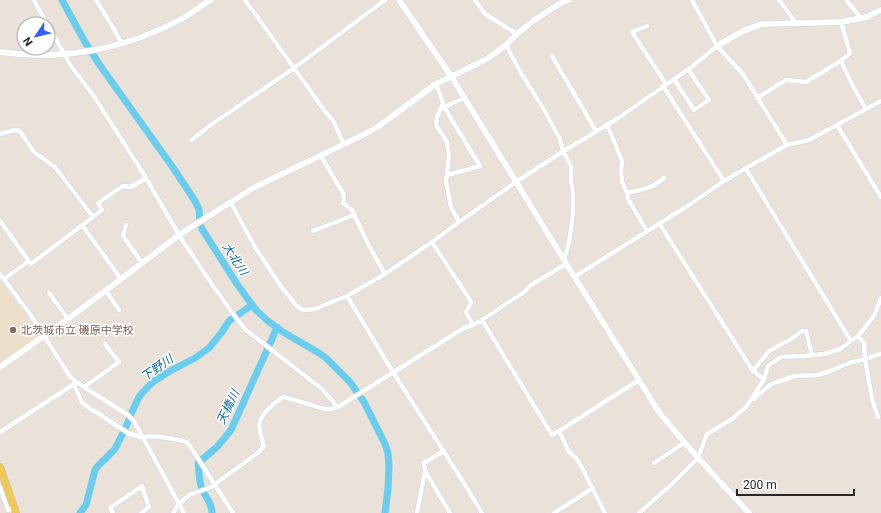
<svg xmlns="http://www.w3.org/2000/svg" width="881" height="513" font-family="Roboto,'Noto Sans JP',sans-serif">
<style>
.education{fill:#ecdfc7}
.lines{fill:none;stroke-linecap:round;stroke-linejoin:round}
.river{stroke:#6acded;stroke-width:7}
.street-casing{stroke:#cdd1e0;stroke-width:5.5}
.secondary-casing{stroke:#cdd1e0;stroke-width:7}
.primary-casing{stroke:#c3c3c3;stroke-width:8}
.street{stroke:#fff;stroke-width:4.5}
.secondary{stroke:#fff;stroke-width:6}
.primary{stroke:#efc857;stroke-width:7}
.education-dot{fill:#8d6e63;stroke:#fff;stroke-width:1.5}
.labels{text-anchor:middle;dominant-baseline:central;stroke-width:3;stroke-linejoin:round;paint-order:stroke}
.education-label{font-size:11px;fill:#785e54;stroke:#fff;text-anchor:start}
.water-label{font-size:12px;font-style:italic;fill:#0d6994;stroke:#fff}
</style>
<rect width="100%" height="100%" fill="#eae2d8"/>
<!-- education -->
<path class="education" d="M 0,281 L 27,317 L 21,321 L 32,340 L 0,363 Z"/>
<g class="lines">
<!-- river -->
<path class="river" d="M 62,0 L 85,42 L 99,64 L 174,169 L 195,201 L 199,209 L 200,224 L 202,229 L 237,284 L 250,302 L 257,311 L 268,321 L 283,332 L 319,353 L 326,358 L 350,382 L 364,402 L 385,444 L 388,453 L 389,466 L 388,489 L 385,513
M 80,513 L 86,505 L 95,470 L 97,467 L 115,449 L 125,429 L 132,412 L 139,397 L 143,392 L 153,382 L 170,371 L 195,358 L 209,348 L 222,332 L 229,321 L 252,305
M 212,513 C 212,503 206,498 202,489 C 199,481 199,472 198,463 L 217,447 L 231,430 L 272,339 L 277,327"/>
<defs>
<path id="street" d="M 34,0 L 47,24
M 96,0 L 114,29 L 122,44
M 245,0 L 294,68 L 324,110 L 334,122 L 344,145
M 475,0 L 485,14 L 517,34
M 692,0 L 717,46 L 743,74 L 787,145
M 779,0 L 796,23
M 846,0 L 861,18
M 48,25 L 71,66 L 93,95 L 143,173 L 179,235 L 213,286 L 237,319 L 246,330 L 322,389 L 331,399 L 337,407
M 647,26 L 632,32 L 666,84
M 506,45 L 521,73 L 543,108 L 560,139 L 563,151 L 571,166 L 571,183 L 573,191 L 573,214 L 569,243 L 564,260
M 552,56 L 596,131
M 841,61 L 853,86 L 866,109
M 674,79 L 694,110 L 709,100 L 688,69
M 436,84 L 443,103 L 437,117 L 436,125 L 447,142 L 449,156 L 446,181 L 451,207 L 459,222
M 663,86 L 724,181
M 757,98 L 786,80 L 806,82 L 839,62 L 850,53 L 841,22
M 444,107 L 480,166 L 447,175
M 442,108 L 464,98
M 607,124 L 622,161 L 621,171 L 622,182 L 627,193
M 837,125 L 881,197
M 0,134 L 15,130 L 20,131 L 34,152 L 55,167 L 93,217
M 192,140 L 208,127 L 294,68 L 385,0
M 321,156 L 344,195 L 343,203 L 352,210 L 368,244 L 385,274
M 746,169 L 851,341
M 231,203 L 255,247 L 280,285 L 296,305 L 301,309 L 306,310 L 315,309 L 347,296 L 385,274 L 432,242 L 459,222 L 516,182 L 559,154 L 617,119 L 693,66 L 717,46
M 0,221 L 31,264 L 102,210 L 98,203 L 123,186 L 131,187 L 146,178
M 659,223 L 753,371 L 764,379
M 82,225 L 121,279
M 126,225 L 123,236 L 142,263
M 313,231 L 354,215
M 647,231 L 628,199 L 627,193 C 641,190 653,188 664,178
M 432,242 L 470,300 L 471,303 L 466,312 L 473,325
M 0,274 L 30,314 L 71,378 L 90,391 L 128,415 L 134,421 L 184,513
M 574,277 L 686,207 L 724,181 L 748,167 L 787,145 L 809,140 L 881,101
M 4,279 L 29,261
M 106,291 L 119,310
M 49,293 L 68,319
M 347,296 L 393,372 L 467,488 L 482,513
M 482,320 L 552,435 L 559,431 L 639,380
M 858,336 L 864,343 L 865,359 L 872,399 L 878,417
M 753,371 L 769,351 L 791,339 L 802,331 L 806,331 L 812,355
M 74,384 L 82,403 L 128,433 L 144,438 L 148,436 C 158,437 180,438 188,443 L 233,513
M 84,387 L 119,362 L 105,344
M 754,399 L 770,385 L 777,382 L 795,376 L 818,375 L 830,371 L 849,363 L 865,359 L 881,354
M 559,431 L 569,452 L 576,458 L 581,466 L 605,513
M 0,432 L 76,383
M 654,463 L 684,443
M 425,471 L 450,513
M 0,487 L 8,510 L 14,508
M 113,513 L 110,508 L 142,486 L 149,507 L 141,513
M 173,513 L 179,504 L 189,495 L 211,487 L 259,452 L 264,446 C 259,429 255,422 269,408 C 273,405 277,401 282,398 L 284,397 L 325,409 L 331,409 L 338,407 L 464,328 L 473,325 L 482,320 L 524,292 L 531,285 L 566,264
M 417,513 L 425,471 L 424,463 L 444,451
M 554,513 L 593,488
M 639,513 L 673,483 L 698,458 L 707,434 L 732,419 L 747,406 L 764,379 L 768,366 L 781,357 L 804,356 L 824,354 L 840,349 L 858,336 L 874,316 L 881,298"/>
<path id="secondary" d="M 399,0 L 451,76 L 564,260 L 657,409 C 685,446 718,479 749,513
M 717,46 C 732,37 746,28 763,24 L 841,22 L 867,17 L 881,10
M 0,52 C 63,61 127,49 183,18 C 192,13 201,6 211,0
M 0,367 L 68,319 L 179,235 L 253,188 L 363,135 L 379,126 L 436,84 L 487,59 L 506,45 L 517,34 L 533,21 L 559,4 L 569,0"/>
<path id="primary" d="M 0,467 L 16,513"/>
</defs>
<!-- street casing -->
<use href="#street" class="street-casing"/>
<!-- secondary casing -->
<use href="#secondary" class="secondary-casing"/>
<!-- primary casing -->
<use href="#primary" class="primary-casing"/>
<!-- street -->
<use href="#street" class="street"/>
<!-- secondary -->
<use href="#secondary" class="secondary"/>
<!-- primary -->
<use href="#primary" class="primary"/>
</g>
<!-- markers -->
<circle class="education-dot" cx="13" cy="330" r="4"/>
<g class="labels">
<!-- education labels -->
<g class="education-label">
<text x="21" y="330">北茨城市立 磯原中学校</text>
</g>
<!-- water labels -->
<g class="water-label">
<text transform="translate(235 259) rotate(57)">大北川</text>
<text transform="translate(157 368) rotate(-36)">下野川</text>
<text transform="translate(228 407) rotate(-64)">天橋川</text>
</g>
</g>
<!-- north arrow -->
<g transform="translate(36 36) rotate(235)"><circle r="19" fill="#ffffff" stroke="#a9a9a9"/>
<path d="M0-3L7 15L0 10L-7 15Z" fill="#365ff8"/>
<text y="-6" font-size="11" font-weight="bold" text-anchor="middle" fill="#272727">N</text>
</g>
<!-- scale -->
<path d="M737 489v6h117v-6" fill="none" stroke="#272727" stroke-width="2"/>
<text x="743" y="489" font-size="12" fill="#272727" stroke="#ffffff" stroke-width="3" paint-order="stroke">200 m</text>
</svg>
